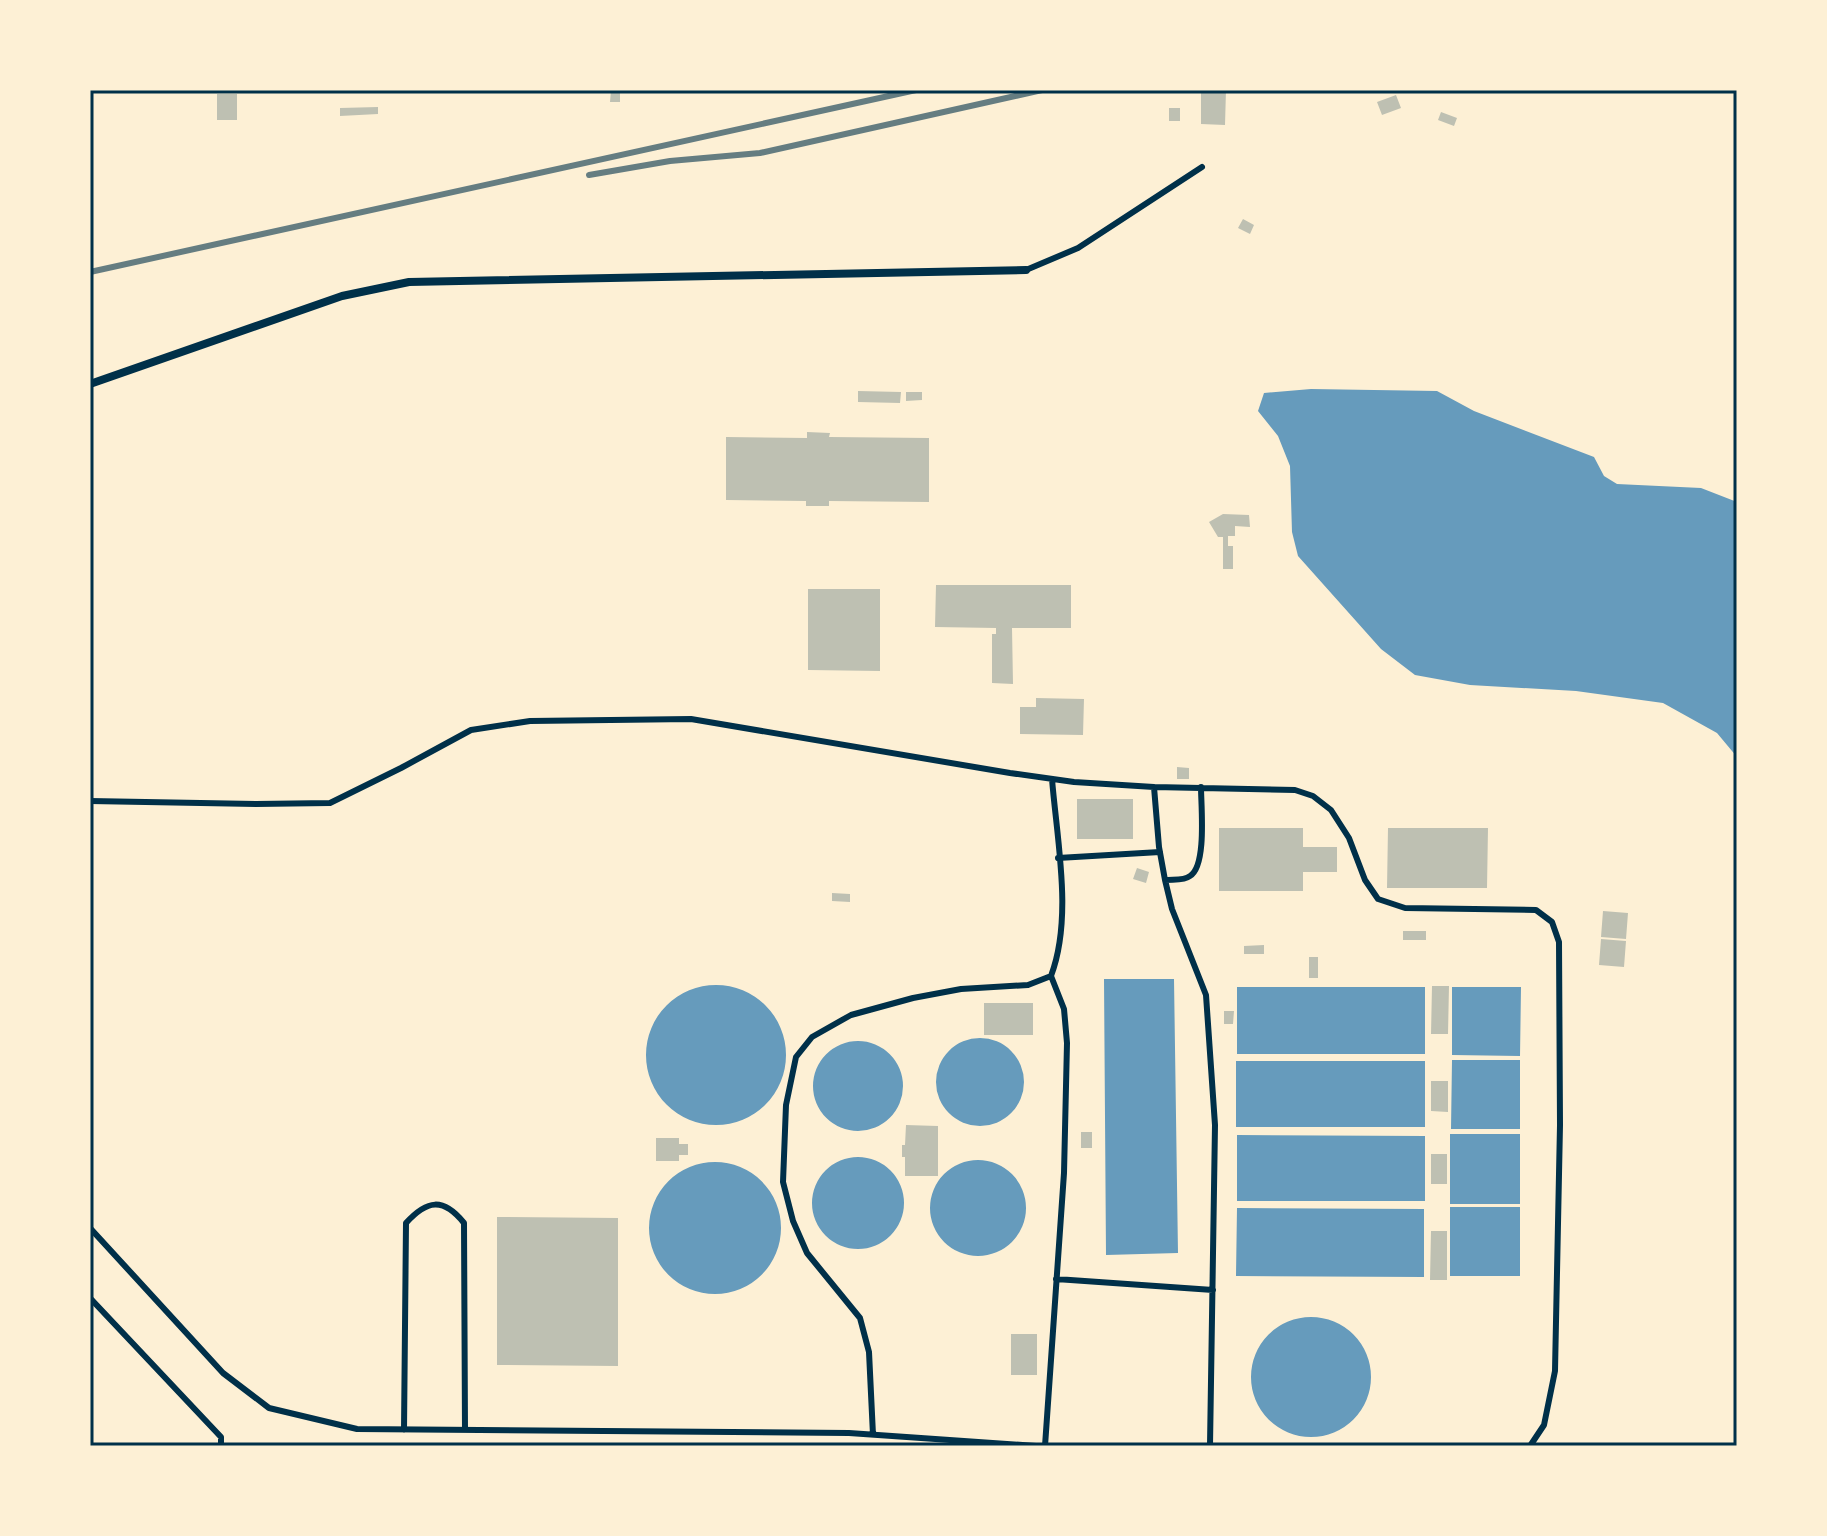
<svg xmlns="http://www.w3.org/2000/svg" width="1827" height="1536" font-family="Helvetica,sans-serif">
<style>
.water{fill:#669bbc}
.building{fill:#bec0b2}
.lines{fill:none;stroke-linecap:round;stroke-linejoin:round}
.service{stroke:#003049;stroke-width:6}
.minor{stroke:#003049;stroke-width:8}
.rail{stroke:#657d81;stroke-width:6}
.neatline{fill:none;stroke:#003049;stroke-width:3}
</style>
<rect width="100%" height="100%" fill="#fdf0d5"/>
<!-- water -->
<path class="water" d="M 1311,389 L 1437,391 L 1474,411 L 1594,457 L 1604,476 L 1617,484 L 1701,488 L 1737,502 L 1737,757 L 1717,733 L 1663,703 L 1576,691 L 1470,685 L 1415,675 L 1381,649 L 1298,556 L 1292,532 L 1290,466 L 1278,436 L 1258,411 L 1264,393 Z
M 1104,979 L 1174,979 L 1178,1253 L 1106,1255 Z
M646 1055a70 70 0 1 1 140 0a70 70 0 1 1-140 0Z
M 1237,987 L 1425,987 L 1425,1054 L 1237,1054 Z
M 1452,987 L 1521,987 L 1520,1056 L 1452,1055 Z
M936 1082a44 44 0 1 1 88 0a44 44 0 1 1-88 0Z
M813 1086a45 45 0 1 1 90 0a45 45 0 1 1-90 0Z
M 1452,1060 L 1520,1060 L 1520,1129 L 1451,1129 Z
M 1236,1061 L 1425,1061 L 1425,1127 L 1236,1127 Z
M 1450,1134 L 1520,1134 L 1520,1204 L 1450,1204 Z
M 1237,1135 L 1425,1136 L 1425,1201 L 1237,1201 Z
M812 1203a46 46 0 1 1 92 0a46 46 0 1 1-92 0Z
M930 1208a48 48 0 1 1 96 0a48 48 0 1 1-96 0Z
M649 1228a66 66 0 1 1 132 0a66 66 0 1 1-132 0Z
M 1450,1207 L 1520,1207 L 1520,1276 L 1450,1276 Z
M 1237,1208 L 1424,1209 L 1424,1277 L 1236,1276 Z
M1251 1377a60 60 0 1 1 120 0a60 60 0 1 1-120 0Z"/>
<!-- building -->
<path class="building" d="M 611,90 L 620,90 L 620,102 L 610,102 Z
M 1201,90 L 1226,90 L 1225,125 L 1201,124 Z
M 217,94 L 237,94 L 237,120 L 217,120 Z
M 1396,95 L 1401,108 L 1382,115 L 1377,102 Z
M 378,107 L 378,114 L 340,116 L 340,108 Z
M 1169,108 L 1180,108 L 1180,121 L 1169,121 Z
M 1441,112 L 1457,118 L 1454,126 L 1438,120 Z
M 1243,219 L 1254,225 L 1250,234 L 1238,228 Z
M 858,391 L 901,392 L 900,403 L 858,402 Z
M 906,392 L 922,392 L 922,400 L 906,401 Z
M 807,432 L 830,433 L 829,437 L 929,438 L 929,502 L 829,501 L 829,506 L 806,506 L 806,501 L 726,500 L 726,437 L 807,438 Z
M 1223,514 L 1249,515 L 1250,527 L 1235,526 L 1235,536 L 1228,536 L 1228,546 L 1233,546 L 1233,569 L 1223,569 L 1223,537 L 1218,537 L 1209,522 Z
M 936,585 L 1071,585 L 1071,628 L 1012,628 L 1013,684 L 992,683 L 992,634 L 996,634 L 996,628 L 935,627 Z
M 808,589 L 880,589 L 880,671 L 808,670 Z
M 1036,698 L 1084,699 L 1083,735 L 1020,734 L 1020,707 L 1036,707 Z
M 1177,767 L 1189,768 L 1189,779 L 1177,779 Z
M 1077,799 L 1133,799 L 1133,839 L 1077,839 Z
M 1219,828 L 1303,828 L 1303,847 L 1337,847 L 1337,872 L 1303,872 L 1303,891 L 1219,891 Z
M 1388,828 L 1488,828 L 1487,888 L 1387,888 Z
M 1137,868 L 1149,872 L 1146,883 L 1133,879 Z
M 832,893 L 850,894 L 850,902 L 832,901 Z
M 1603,911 L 1628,913 L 1626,939 L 1601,937 Z
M 1403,931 L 1426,931 L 1426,940 L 1403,940 Z
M 1601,939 L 1626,941 L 1624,967 L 1599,965 Z
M 1264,945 L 1264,954 L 1244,954 L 1244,946 Z
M 1309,957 L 1318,957 L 1318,978 L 1309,978 Z
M 1432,986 L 1449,986 L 1448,1034 L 1431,1034 Z
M 984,1003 L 1033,1003 L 1033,1035 L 984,1035 Z
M 1224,1011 L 1234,1011 L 1233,1024 L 1224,1024 Z
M 1431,1081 L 1448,1081 L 1448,1112 L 1431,1111 Z
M 906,1125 L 938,1126 L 938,1176 L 905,1176 L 905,1157 L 902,1157 L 902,1145 L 905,1145 Z
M 1081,1132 L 1092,1132 L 1092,1148 L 1081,1148 Z
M 656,1138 L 679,1138 L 679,1144 L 688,1144 L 688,1155 L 679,1155 L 679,1161 L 656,1161 Z
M 1431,1154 L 1447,1154 L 1447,1184 L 1431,1184 Z
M 497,1217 L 618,1218 L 618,1366 L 497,1365 Z
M 1431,1231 L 1447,1231 L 1447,1280 L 1430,1280 Z
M 1011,1334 L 1037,1334 L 1037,1375 L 1011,1375 Z"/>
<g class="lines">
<!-- service -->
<path class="service" d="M 1026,270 L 1078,248 L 1202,167
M 1154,787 L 1159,847 L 1165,880 L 1172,909 L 1206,995 L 1215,1125 L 1210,1446
M 90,801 L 256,804 L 330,803 L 401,768 L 471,730 L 530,721 L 691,719 L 1010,773 L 1074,782 L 1154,787 L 1295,790 L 1313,796 L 1331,810 L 1349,838 L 1365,880 L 1378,899 L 1405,908 L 1536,910 L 1552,922 L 1559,942 L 1560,1125 L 1555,1371 L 1544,1425 L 1530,1446
M 1058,858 L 1160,852
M 1165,880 C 1173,879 1184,881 1190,876 C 1207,866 1201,806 1201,787
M 90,1228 L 223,1373 L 269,1408 L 357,1429 L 849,1433 L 1036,1446
M 1056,1279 L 1213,1290
M 90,1298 L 221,1437 L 221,1446
M 404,1430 L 406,1223 C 427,1200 443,1197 464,1223 L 465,1430
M 873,1435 L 869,1352 L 860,1318 L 807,1253 L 793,1221 L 783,1182 L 786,1105 L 796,1057 L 812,1037 L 851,1015 L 913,998 L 961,989 L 1028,985 L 1051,976 C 1073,918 1057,841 1052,779
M 1045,1446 L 1064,1173 L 1067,1043 L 1064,1009 L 1051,976"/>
<!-- minor -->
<path class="minor" d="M 90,384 L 342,296 L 409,282 L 1026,270"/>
<!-- rail -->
<path class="rail" d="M 589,175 L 670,161 L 760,153 L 1042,90
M 90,272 L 916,90"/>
</g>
<!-- border -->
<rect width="1827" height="1536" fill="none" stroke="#fdf0d5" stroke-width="184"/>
<rect x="92" y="92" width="1643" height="1352" class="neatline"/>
</svg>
